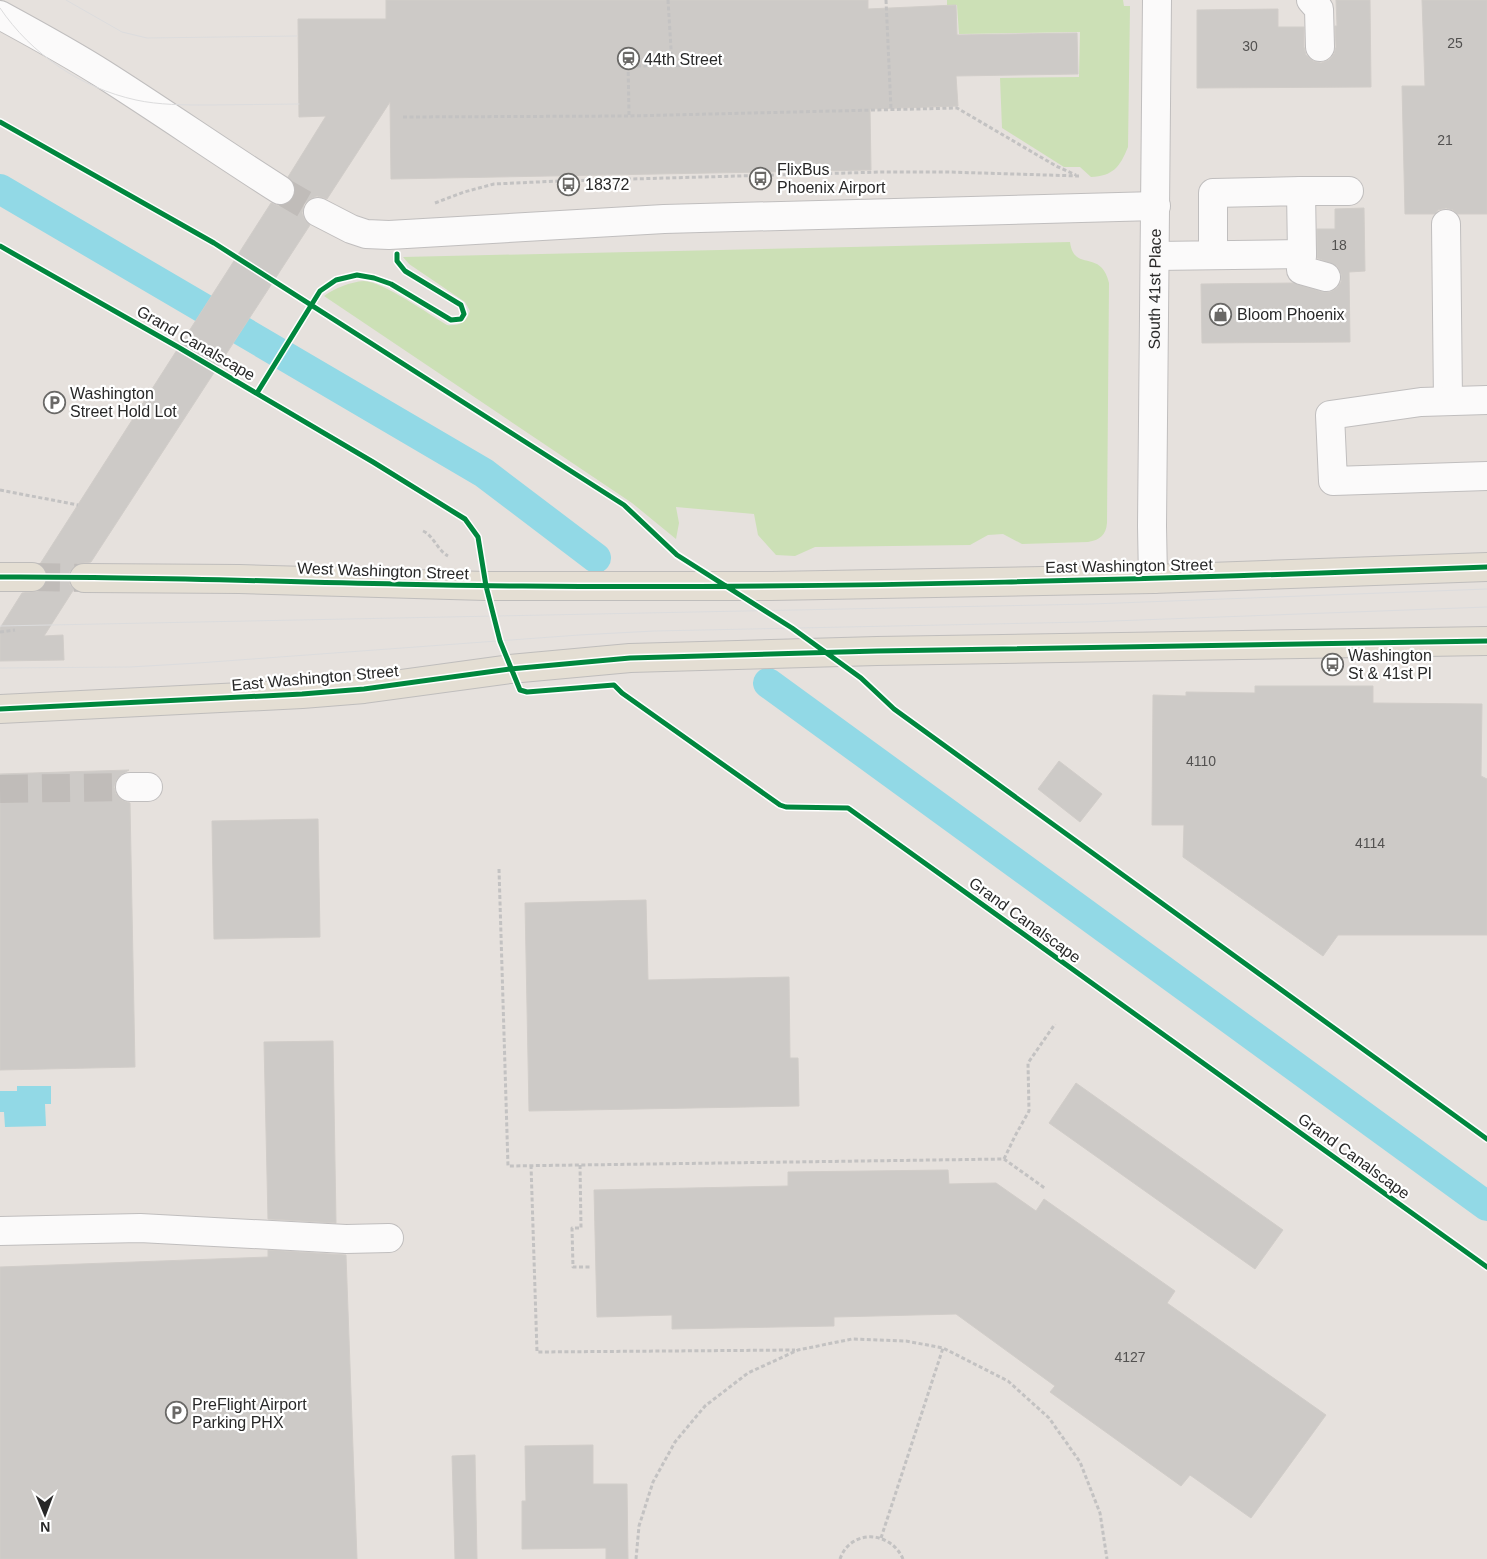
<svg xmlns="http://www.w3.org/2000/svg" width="1487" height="1559" font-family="Arial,sans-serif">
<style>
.green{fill:#cce0b6}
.water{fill:#92d9e6}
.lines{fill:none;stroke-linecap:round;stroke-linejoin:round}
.canal{stroke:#92d9e6;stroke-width:30}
.building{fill:#cdcac7;stroke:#d1cdc9}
.minor-tunnel{stroke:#c0bcb9;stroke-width:28;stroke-dasharray:28 14;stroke-linecap:butt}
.major-tunnel{stroke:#c0bcb9;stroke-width:28;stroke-dasharray:28 14;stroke-linecap:butt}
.minor-casing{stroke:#c0bebe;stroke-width:30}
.major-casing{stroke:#bfbdbc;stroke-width:30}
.path{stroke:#c3c2c2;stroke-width:3;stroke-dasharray:4 2.5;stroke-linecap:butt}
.minor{stroke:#fbfafa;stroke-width:28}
.major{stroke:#e4ded3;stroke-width:28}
.tram{stroke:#dcdcdd;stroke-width:1}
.cycleway-casing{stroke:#fff;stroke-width:8}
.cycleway{stroke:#00873e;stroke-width:5}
.labels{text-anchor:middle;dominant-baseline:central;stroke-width:4.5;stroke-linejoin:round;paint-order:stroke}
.number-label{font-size:14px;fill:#525150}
.poi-label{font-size:16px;fill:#282828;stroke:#fff;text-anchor:start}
.street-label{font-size:16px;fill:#282828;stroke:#fff}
</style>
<rect width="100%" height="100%" fill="#e6e1dd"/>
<!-- green -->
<path class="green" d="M 947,0 L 1123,0 L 1124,6 L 1130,6 L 1128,147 C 1120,167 1113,176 1091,177 L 1080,167 L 1064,167 L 1002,128 L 1000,78 L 1079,77 L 1080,32 L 959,34 L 957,5 L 947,5 Z
M 1070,242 C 1074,273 1101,248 1109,283 L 1107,523 C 1106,535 1100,540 1088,542 L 1022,544 L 1003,534 L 988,535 L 970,545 L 815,547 L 795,556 L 776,555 L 758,535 L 754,514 L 676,507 L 679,523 L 676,539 L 632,503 L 324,296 C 335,288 350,282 364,281 C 382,281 430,315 447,325 C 459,326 466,323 470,311 L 465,302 L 409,264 L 403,257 Z"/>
<!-- water -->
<path class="water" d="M 17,1086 L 51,1086 L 51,1104 L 45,1104 L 46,1126 L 5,1127 L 4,1112 L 0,1112 L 0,1091 L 17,1091 Z"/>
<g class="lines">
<!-- canal -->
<path class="canal" d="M 0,189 L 484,473 L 596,558
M 768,683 L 1487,1206"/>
</g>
<!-- building -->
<path class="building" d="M 386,0 L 868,0 L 868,9 L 956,5 L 957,35 L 1077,33 L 1078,74 L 956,76 L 958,106 L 870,109 L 871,170 L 391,179 L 390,102 L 327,199 L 317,196 L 310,199 L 304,204 L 302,213 L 305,220 L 310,225 L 91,562 L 77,564 L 70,571 L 68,578 L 70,585 L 74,589 L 44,636 L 63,635 L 64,660 L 0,661 L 0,628 L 22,593 L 39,591 L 46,584 L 48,577 L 46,570 L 40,564 L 271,203 L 279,206 L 287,204 L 293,198 L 296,191 L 294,183 L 288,177 L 326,116 L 299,117 L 298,19 L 386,19 Z
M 1336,0 L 1370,0 L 1371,87 L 1197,88 L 1197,10 L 1278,9 L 1278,27 L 1304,27 L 1304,47 L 1306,55 L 1313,61 L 1321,63 L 1329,60 L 1334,54 L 1336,47 L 1335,26 L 1337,26 Z
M 1422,0 L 1487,0 L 1487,214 L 1457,214 L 1453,210 L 1446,208 L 1438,210 L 1435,214 L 1405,214 L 1402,86 L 1425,86 Z
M 1364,208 L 1365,271 L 1349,272 L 1350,342 L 1202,343 L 1201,284 L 1294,283 L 1322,292 L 1330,292 L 1337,288 L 1341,282 L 1341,274 L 1337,266 L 1317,258 L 1317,229 L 1335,229 L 1335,209 Z
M 1255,686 L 1373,686 L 1373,703 L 1482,704 L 1481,776 L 1487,779 L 1487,935 L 1338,935 L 1323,956 L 1183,857 L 1184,825 L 1152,825 L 1153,695 L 1186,696 L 1186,692 L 1255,693 Z
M 1059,761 L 1102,794 L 1080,822 L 1038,789 Z
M 129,770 L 122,774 L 117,779 L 114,787 L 116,794 L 122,800 L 130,803 L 135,1067 L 0,1070 L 0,774 Z
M 318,819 L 320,937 L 214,939 L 212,821 Z
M 646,900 L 648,980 L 789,977 L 790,1058 L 798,1058 L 799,1106 L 529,1111 L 525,903 Z
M 333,1041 L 336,1223 L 268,1219 L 264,1042 Z
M 1076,1083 L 1283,1230 L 1255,1269 L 1049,1123 Z
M 948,1170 L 949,1184 L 996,1183 L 1036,1211 L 1044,1199 L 1175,1291 L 1167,1303 L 1326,1415 L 1251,1518 L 1190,1475 L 1181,1486 L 1050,1392 L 1055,1386 L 956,1314 L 834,1317 L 834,1326 L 672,1329 L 672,1315 L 597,1317 L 594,1190 L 788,1186 L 788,1172 Z
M 268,1250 L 346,1255 L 357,1559 L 0,1559 L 0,1267 L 268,1257 Z
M 593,1445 L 593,1484 L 627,1484 L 628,1559 L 606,1559 L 606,1548 L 522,1549 L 522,1501 L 526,1501 L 525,1446 Z
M 475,1455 L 477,1559 L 455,1559 L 452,1456 Z"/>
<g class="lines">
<!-- minor-tunnel -->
<path class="minor-tunnel" d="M 280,190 L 318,212
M 0,789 L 130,787"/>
<!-- major-tunnel -->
<path class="major-tunnel" d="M 32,577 L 84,578"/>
<defs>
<g id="minor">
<path d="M 1311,0 L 1319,9 L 1320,47"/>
<path d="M 0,15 C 35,34 70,53 103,74 C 163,112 220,152 280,190"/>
<path d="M 1301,191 L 1349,191"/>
<path d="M 318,212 L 351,229 L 366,234 L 389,235 L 664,219 L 1156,206"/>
<path d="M 1446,224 L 1448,401"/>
<path d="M 1302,254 L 1301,270 L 1326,277"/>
<path d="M 1155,256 L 1302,254 L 1301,191 L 1213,193 L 1213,255"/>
<path d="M 1487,400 L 1421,402 L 1330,415 L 1333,481 L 1487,476"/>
<path id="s1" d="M 1153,579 L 1152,526 L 1157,0"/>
<path d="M 130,787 L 148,787"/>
<path d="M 0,1231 L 140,1228 L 346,1239 L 389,1238"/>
</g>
<path id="major" d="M 0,577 L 32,577
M 84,578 L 239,579 L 486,586 L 771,586 L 1153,579 L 1487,567
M 0,709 L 302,694 L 364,689 L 510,669 L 630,658 L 877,651 L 1487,641"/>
</defs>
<!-- minor casing -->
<use href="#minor" class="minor-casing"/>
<!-- major casing -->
<use href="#major" class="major-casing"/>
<!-- path -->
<path class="path" d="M 668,0 L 672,65
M 886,0 L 891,109
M 628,59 L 629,116
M 637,66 L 707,65
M 403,117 L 629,116 L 957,108 L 1056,166 L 1076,175
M 435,203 L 464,192 L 494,184 L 559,181 L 882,172 L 948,172 L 1079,176
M 0,490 L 78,505
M 423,531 C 434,536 437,550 448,556
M 0,632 L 15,630
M 499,869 L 508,1166 L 1004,1159 L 1046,1189
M 1004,1159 L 1015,1136 L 1029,1111 L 1028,1063 L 1055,1024
M 531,1165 L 537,1352 L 795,1350
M 580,1165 L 581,1228 L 572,1228 L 573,1267 L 592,1267
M 881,1538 L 943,1348
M 636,1559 L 639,1526 L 653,1482 L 675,1442 L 705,1406 L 748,1373 L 798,1350 L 852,1339 L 906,1341 L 943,1348 L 1008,1381 L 1049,1418 L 1080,1462 L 1100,1513 L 1107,1559
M 840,1559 C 851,1528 891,1531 903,1559"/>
<!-- minor -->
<use href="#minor" class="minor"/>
<!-- major -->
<use href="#major" class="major"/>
<!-- tram -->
<path class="tram" d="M 66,0 L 122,32 L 147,38 L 297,36
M 0,8 C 31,54 81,88 136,100 C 159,105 184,105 208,105 C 238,105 269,104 299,104
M 0,626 L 1092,604 L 1487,589
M 0,668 L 130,667 L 198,663 L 579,635 L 654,631 L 1086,622 L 1487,607"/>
<defs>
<path id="cycleway" d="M 0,122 L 214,243 L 624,505 L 677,555 L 792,628 L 861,678 L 894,709 L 1487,1139
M 0,246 L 178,347 L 373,462 L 465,519 L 478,537 L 486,586 L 500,641 L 520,690 L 527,692 L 614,685 L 622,693 L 780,805 L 786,807 L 848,808 L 1487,1267
M 257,393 L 320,291 L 336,280 L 357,275 L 374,278 L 391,284 L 451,320 L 461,319 L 464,314 L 461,305 L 405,271 L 397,261 L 397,254
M 0,577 C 174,576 349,585 523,586 C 844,589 1166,579 1487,567
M 0,709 L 302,694 L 364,689 L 510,669 L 630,658 L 877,651 L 1487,641"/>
</defs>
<!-- cycleway casing -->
<use href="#cycleway" class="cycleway-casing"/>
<!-- cycleway -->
<use href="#cycleway" class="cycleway"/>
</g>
<!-- icons -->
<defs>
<symbol id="station-ring" viewBox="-11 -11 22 22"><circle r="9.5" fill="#fff" stroke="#6a6967" stroke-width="1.5"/><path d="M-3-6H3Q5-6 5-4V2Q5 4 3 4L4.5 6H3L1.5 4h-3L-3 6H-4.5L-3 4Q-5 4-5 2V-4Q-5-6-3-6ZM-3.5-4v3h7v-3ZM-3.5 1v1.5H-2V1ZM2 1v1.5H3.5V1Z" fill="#6a6967"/></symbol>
<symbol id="bus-ring" viewBox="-11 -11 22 22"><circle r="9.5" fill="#fff" stroke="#6a6967" stroke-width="1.5"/><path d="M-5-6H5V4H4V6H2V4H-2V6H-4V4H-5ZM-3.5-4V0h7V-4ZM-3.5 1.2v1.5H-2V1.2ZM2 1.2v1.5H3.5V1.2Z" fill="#6a6967"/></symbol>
<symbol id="shop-ring" viewBox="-11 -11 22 22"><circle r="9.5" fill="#fff" stroke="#6a6967" stroke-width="1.5"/><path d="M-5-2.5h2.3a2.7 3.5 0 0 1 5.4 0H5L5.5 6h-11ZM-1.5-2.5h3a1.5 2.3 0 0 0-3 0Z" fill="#6a6967"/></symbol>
<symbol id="parking-ring" viewBox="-11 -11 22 22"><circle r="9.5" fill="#fff" stroke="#6a6967" stroke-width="1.5"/><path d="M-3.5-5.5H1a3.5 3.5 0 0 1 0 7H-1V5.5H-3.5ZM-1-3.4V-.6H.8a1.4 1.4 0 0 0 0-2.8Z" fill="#6a6967"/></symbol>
</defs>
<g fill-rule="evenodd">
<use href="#station-ring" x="616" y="46" width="25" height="25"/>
<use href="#bus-ring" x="748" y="166" width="25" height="25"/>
<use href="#bus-ring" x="556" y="172" width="25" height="25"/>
<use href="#shop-ring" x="1208" y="302" width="25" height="25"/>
<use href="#parking-ring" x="42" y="390" width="25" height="25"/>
<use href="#bus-ring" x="1320" y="652" width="25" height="25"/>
<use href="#parking-ring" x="164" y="1400" width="25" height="25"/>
</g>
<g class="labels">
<!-- number labels -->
<g class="number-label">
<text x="1455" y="43">25</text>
<text x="1250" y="46">30</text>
<text x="1445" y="140">21</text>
<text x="1339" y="245">18</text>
<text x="1201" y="761">4110</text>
<text x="1370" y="843">4114</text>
<text x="1130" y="1357">4127</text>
</g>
<!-- poi labels -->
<g class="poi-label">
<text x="644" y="59">44th Street</text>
<text x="777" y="169">FlixBus<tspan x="777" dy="18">Phoenix Airport</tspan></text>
<text x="585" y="184">18372</text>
<text x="1237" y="314">Bloom Phoenix</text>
<text x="70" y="393">Washington<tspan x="70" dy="18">Street Hold Lot</tspan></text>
<text x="1348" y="655">Washington<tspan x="1348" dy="18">St &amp; 41st Pl</tspan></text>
<text x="192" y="1404">PreFlight Airport<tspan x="192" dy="18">Parking PHX</tspan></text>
</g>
<!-- street labels -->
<g class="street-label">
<text stroke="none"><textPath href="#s1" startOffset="290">South 41st Place</textPath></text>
<text transform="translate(196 343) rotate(30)">Grand Canalscape</text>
<text transform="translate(1129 566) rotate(-1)">East Washington Street</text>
<text transform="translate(383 571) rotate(2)">West Washington Street</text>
<text transform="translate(315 678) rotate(-5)">East Washington Street</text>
<text transform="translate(1025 920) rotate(36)">Grand Canalscape</text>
<text transform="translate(1354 1156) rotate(36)">Grand Canalscape</text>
</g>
</g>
<!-- north arrow -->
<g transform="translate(45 1514) rotate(179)" stroke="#ffffff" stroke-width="4" paint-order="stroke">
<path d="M0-4L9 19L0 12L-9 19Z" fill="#282828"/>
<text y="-8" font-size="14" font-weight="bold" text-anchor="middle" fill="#282828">N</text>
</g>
</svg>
